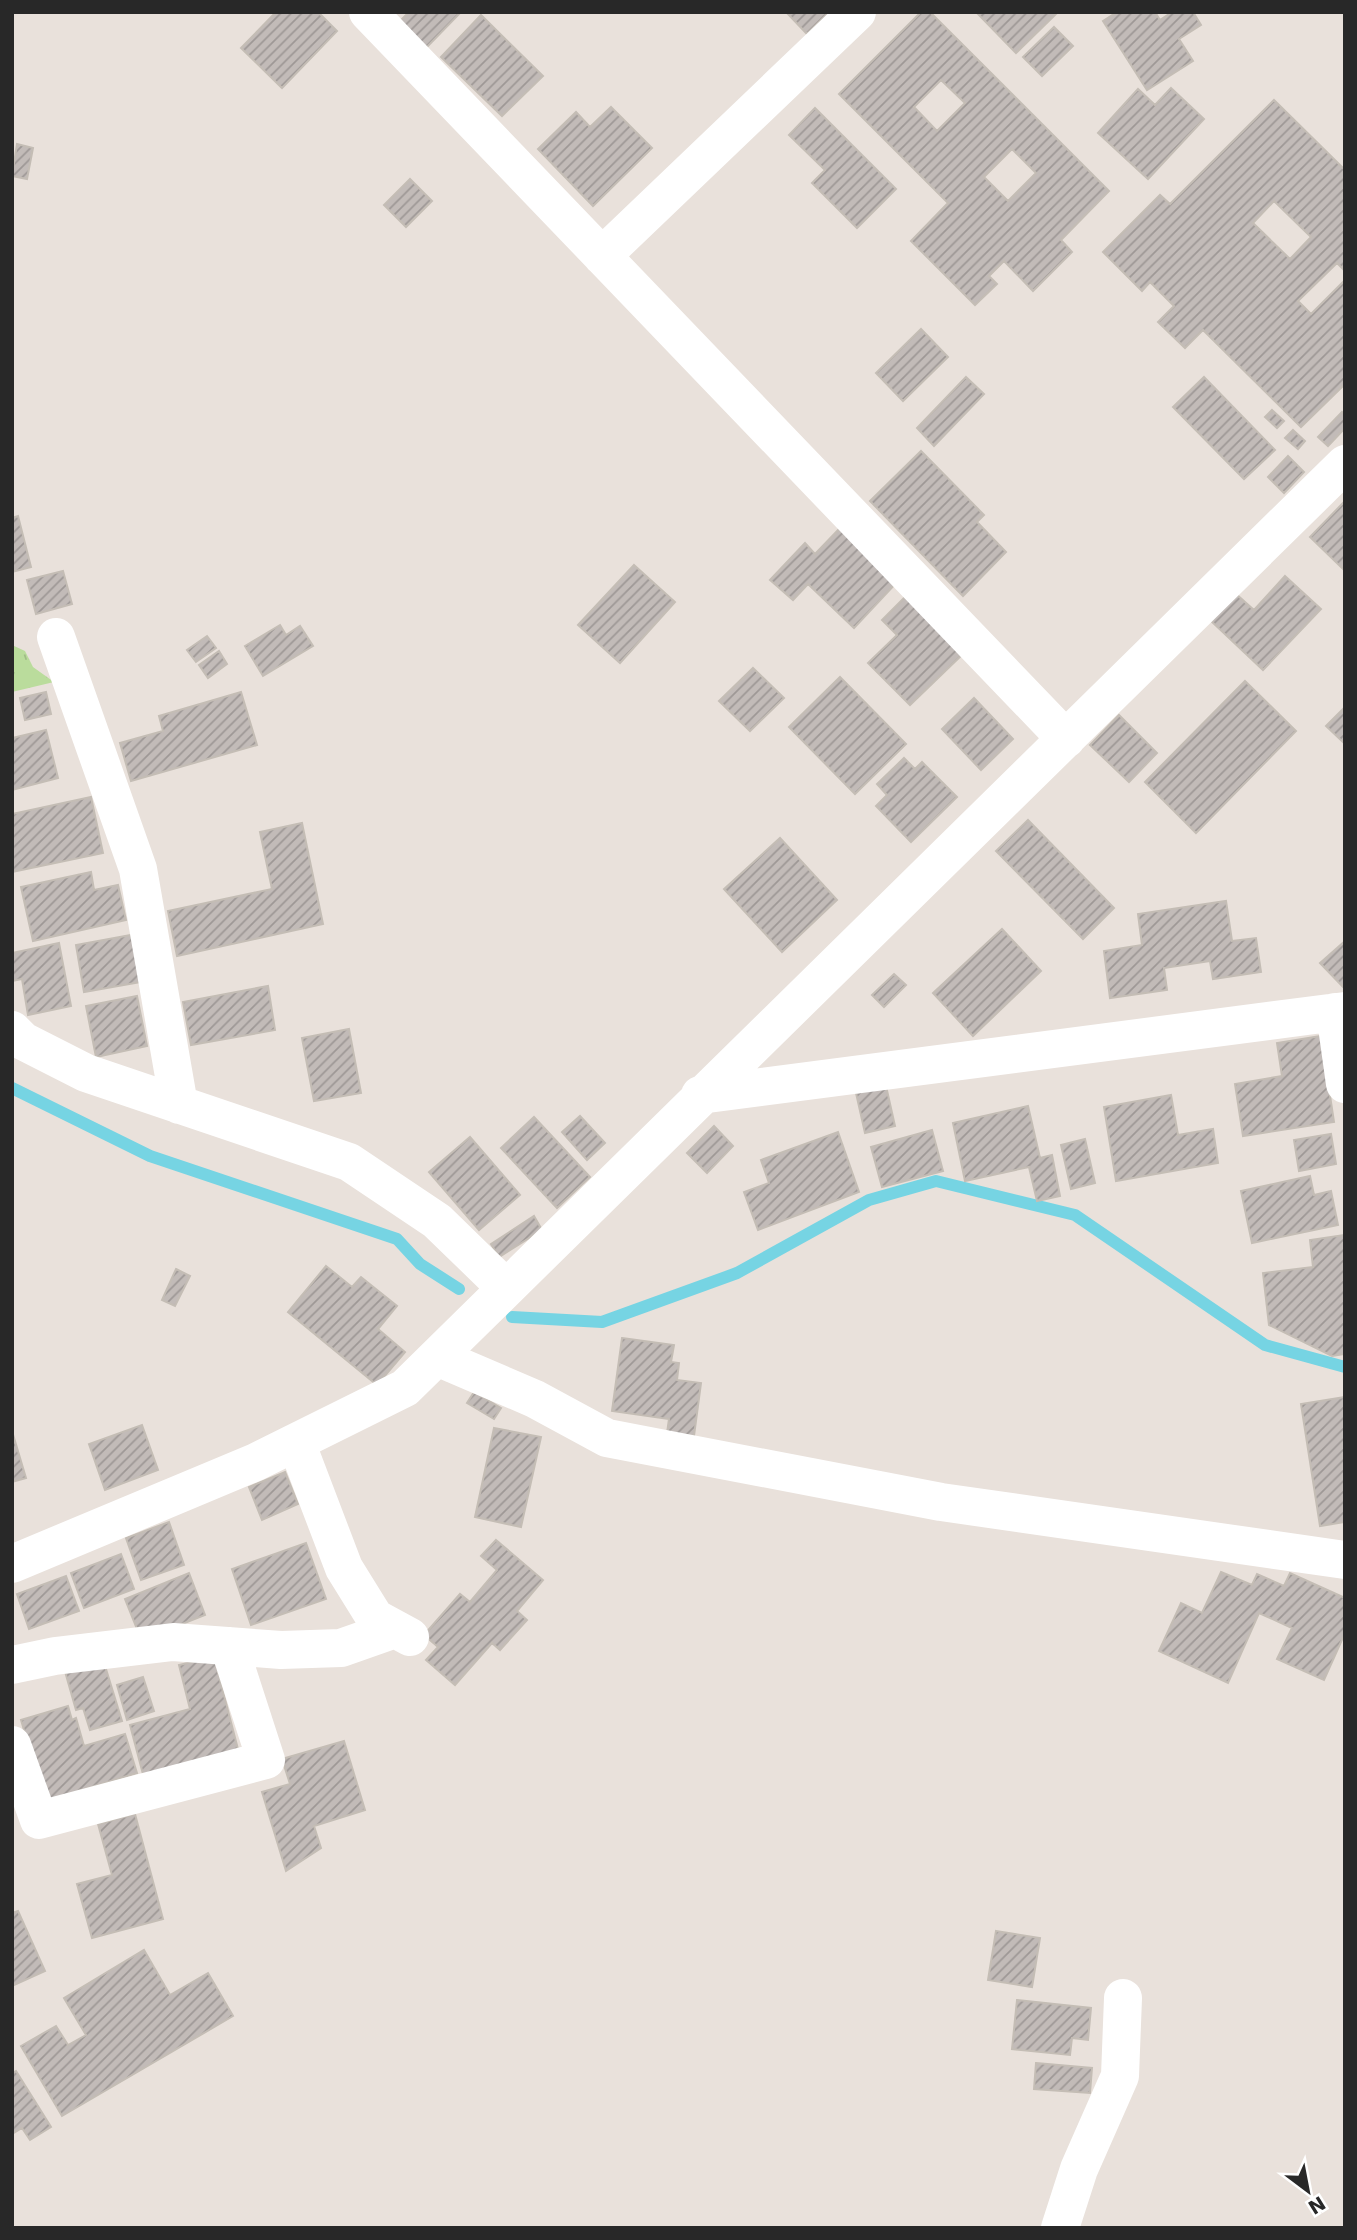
<svg xmlns="http://www.w3.org/2000/svg" width="1357" height="2240" font-family="'DejaVu Sans',sans-serif">
<style>
.grass{fill:url(#grass-tufts)}
.lines{fill:none;stroke-linecap:round;stroke-linejoin:round}
.stream{stroke:#76d4e3;stroke-width:12}
.building{fill:url(#building-hatch);stroke:#c4bdb5;stroke-width:2;fill-rule:evenodd}
.minor{stroke:#fff;stroke-width:38}
</style>
<defs>
<pattern id="grass-tufts" width="24" height="20" patternUnits="userSpaceOnUse" patternTransform="scale(1.75)"><rect width="24" height="20" fill="#badc9c"/><path d="M3 7l-1-3M5 7V3M7 7l1-3M15 17l-1-3M17 17v-4M19 17l1-3" fill="none" stroke="#a0bd86"/></pattern>
<pattern id="building-hatch" width="6" height="6" patternUnits="userSpaceOnUse" patternTransform="scale(1.75)"><rect width="6" height="6" fill="#c2bbb8"/><path d="M-1 1l2-2M0 6l6-6M5 7l2-2" fill="none" stroke="#9e9896"/></pattern>
</defs>
<rect width="100%" height="100%" fill="#e9e1db"/>
<!-- grass -->
<path class="grass" d="M 12,645 L 25,651 L 33,667 L 54,682 L 12,692 Z"/>
<g class="lines">
<!-- stream -->
<path class="stream" d="M 12,1088 L 150,1156 L 397,1239 L 420,1264 L 459,1289
M 512,1317 L 602,1322 L 737,1273 L 869,1200 L 936,1181 L 1075,1215 L 1265,1345 L 1345,1367"/>
</g>
<!-- building -->
<path class="building" d="M 276,12 L 318,12 L 337,31 L 282,88 L 241,48 Z
M 409,12 L 461,12 L 424,50 L 398,23 Z
M 786,12 L 829,12 L 807,34 Z
M 921,12 L 930,12 L 1109,191 L 1061,240 L 1072,252 L 1033,291 L 1004,261 L 989,276 L 997,284 L 975,305 L 911,241 L 948,203 L 839,94 ZM 941,80 L 965,103 L 937,131 L 914,107 ZM 1012,149 L 1036,173 L 1008,201 L 984,177 Z
M 976,12 L 1054,12 L 1056,14 L 1016,53 Z
M 1117,12 L 1155,12 L 1160,20 L 1172,12 L 1193,12 L 1201,25 L 1179,39 L 1193,61 L 1147,90 L 1103,21 Z
M 481,15 L 543,76 L 502,116 L 441,57 Z
M 1054,27 L 1073,46 L 1042,76 L 1023,57 Z
M 1171,88 L 1204,119 L 1148,179 L 1098,133 L 1138,89 L 1155,105 Z
M 1274,100 L 1345,170 L 1345,271 L 1337,263 L 1298,301 L 1311,314 L 1345,280 L 1345,384 L 1301,427 L 1203,330 L 1185,348 L 1158,322 L 1174,306 L 1150,282 L 1142,291 L 1103,252 L 1160,195 L 1170,204 ZM 1274,201 L 1311,237 L 1290,259 L 1253,223 Z
M 611,107 L 652,148 L 593,206 L 538,149 L 576,112 L 590,127 Z
M 815,108 L 896,189 L 857,228 L 812,183 L 825,170 L 789,135 Z
M 17,144 L 33,148 L 27,179 L 12,176 Z
M 410,179 L 432,201 L 406,227 L 384,205 Z
M 921,329 L 948,357 L 903,401 L 876,373 Z
M 966,377 L 984,394 L 934,446 L 917,428 Z
M 1204,377 L 1275,450 L 1244,479 L 1173,407 Z
M 1272,410 L 1284,421 L 1277,428 L 1265,417 Z
M 1342,412 L 1345,415 L 1345,428 L 1328,446 L 1318,437 Z
M 1293,430 L 1305,441 L 1298,449 L 1285,438 Z
M 921,451 L 984,515 L 977,522 L 1006,552 L 963,596 L 870,501 Z
M 1288,456 L 1304,472 L 1284,493 L 1268,477 Z
M 1343,503 L 1345,505 L 1345,571 L 1310,537 Z
M 18,516 L 31,567 L 12,572 L 12,518 Z
M 841,527 L 898,581 L 854,628 L 808,584 L 793,600 L 770,580 L 805,543 L 815,554 Z
M 634,565 L 675,602 L 620,663 L 578,625 Z
M 63,571 L 72,604 L 36,614 L 27,580 Z
M 1285,576 L 1321,609 L 1263,670 L 1211,621 L 1236,594 L 1254,610 Z
M 907,595 L 964,653 L 910,705 L 868,663 L 897,635 L 882,620 Z
M 280,625 L 286,635 L 300,626 L 313,646 L 263,676 L 245,646 Z
M 207,636 L 216,648 L 196,662 L 187,650 Z
M 219,651 L 227,664 L 208,678 L 199,665 Z
M 753,668 L 784,698 L 750,731 L 719,701 Z
M 840,677 L 906,744 L 855,794 L 789,727 Z
M 1245,681 L 1296,731 L 1196,833 L 1145,782 Z
M 46,692 L 51,714 L 25,720 L 20,698 Z
M 241,692 L 257,745 L 131,781 L 120,743 L 163,731 L 159,716 Z
M 974,698 L 1013,739 L 981,770 L 942,729 Z
M 1345,707 L 1345,744 L 1326,726 Z
M 1119,715 L 1157,753 L 1129,782 L 1090,745 Z
M 46,730 L 58,778 L 12,790 L 12,738 Z
M 904,758 L 915,769 L 922,762 L 957,797 L 911,842 L 876,806 L 887,795 L 877,784 Z
M 91,797 L 103,853 L 12,872 L 12,814 Z
M 1028,820 L 1114,908 L 1083,939 L 996,851 Z
M 302,823 L 323,924 L 177,956 L 168,911 L 272,889 L 260,832 Z
M 780,838 L 837,900 L 782,952 L 724,889 Z
M 91,872 L 94,890 L 118,885 L 126,920 L 33,941 L 21,887 Z
M 1226,901 L 1232,941 L 1256,938 L 1261,972 L 1213,979 L 1210,961 L 1164,968 L 1167,990 L 1110,998 L 1104,951 L 1142,945 L 1138,914 Z
M 1002,929 L 1041,971 L 973,1036 L 933,993 Z
M 131,935 L 141,982 L 84,992 L 76,945 Z
M 1345,941 L 1345,989 L 1320,963 Z
M 59,943 L 71,1006 L 28,1015 L 22,979 L 12,981 L 12,953 Z
M 894,974 L 906,985 L 884,1007 L 872,995 Z
M 268,986 L 275,1030 L 191,1045 L 183,1002 Z
M 137,996 L 147,1046 L 96,1057 L 86,1006 Z
M 349,1029 L 361,1093 L 314,1101 L 302,1038 Z
M 1321,1036 L 1334,1122 L 1243,1136 L 1235,1084 L 1282,1076 L 1277,1043 Z
M 886,1086 L 895,1126 L 865,1133 L 856,1093 Z
M 1171,1095 L 1178,1135 L 1213,1129 L 1218,1163 L 1116,1181 L 1104,1107 Z
M 1028,1106 L 1040,1158 L 1052,1155 L 1060,1196 L 1037,1201 L 1029,1167 L 965,1181 L 953,1123 Z
M 580,1116 L 605,1143 L 587,1160 L 562,1132 Z
M 534,1117 L 590,1177 L 557,1208 L 501,1148 Z
M 714,1126 L 733,1146 L 707,1173 L 687,1153 Z
M 932,1130 L 943,1171 L 882,1187 L 871,1147 Z
M 838,1132 L 859,1192 L 758,1230 L 744,1192 L 769,1183 L 761,1160 Z
M 1331,1134 L 1336,1164 L 1299,1171 L 1294,1140 Z
M 470,1137 L 520,1195 L 479,1230 L 429,1172 Z
M 1085,1139 L 1095,1183 L 1071,1189 L 1061,1145 Z
M 1310,1176 L 1314,1195 L 1331,1191 L 1338,1225 L 1252,1243 L 1241,1191 Z
M 534,1216 L 542,1230 L 499,1257 L 491,1244 Z
M 1345,1235 L 1345,1354 L 1332,1356 L 1269,1325 L 1263,1273 L 1313,1267 L 1310,1240 Z
M 326,1266 L 352,1287 L 361,1277 L 397,1306 L 378,1329 L 405,1352 L 377,1385 L 288,1312 Z
M 176,1269 L 190,1276 L 175,1306 L 162,1300 Z
M 622,1338 L 674,1345 L 671,1362 L 679,1363 L 677,1380 L 701,1383 L 694,1436 L 667,1433 L 669,1419 L 612,1411 Z
M 474,1392 L 501,1408 L 494,1419 L 467,1403 Z
M 1345,1397 L 1345,1522 L 1320,1526 L 1301,1404 Z
M 142,1425 L 158,1470 L 105,1490 L 89,1444 Z
M 494,1428 L 541,1437 L 521,1527 L 475,1517 Z
M 12,1431 L 26,1478 L 12,1482 Z
M 285,1472 L 298,1504 L 262,1520 L 249,1487 Z
M 169,1522 L 184,1565 L 141,1580 L 126,1538 Z
M 496,1540 L 543,1580 L 517,1611 L 527,1620 L 500,1650 L 492,1643 L 455,1685 L 426,1660 L 438,1647 L 424,1635 L 460,1594 L 470,1602 L 497,1570 L 481,1556 Z
M 306,1543 L 326,1599 L 251,1625 L 232,1569 Z
M 121,1554 L 134,1589 L 84,1608 L 71,1573 Z
M 1221,1572 L 1252,1585 L 1257,1574 L 1284,1586 L 1290,1573 L 1345,1598 L 1345,1633 L 1324,1680 L 1277,1659 L 1292,1628 L 1259,1613 L 1228,1683 L 1159,1651 L 1181,1603 L 1202,1613 Z
M 189,1573 L 205,1615 L 172,1628 L 137,1629 L 125,1599 Z
M 66,1576 L 79,1611 L 29,1629 L 17,1594 Z
M 102,1656 L 122,1721 L 90,1730 L 83,1708 L 76,1710 L 64,1668 Z
M 214,1657 L 239,1753 L 144,1778 L 130,1725 L 190,1709 L 179,1665 Z
M 143,1677 L 154,1711 L 127,1720 L 117,1685 Z
M 68,1706 L 72,1720 L 76,1718 L 84,1746 L 125,1734 L 137,1773 L 45,1801 L 21,1720 Z
M 344,1741 L 365,1810 L 314,1826 L 321,1848 L 286,1871 L 262,1792 L 290,1784 L 282,1759 Z
M 135,1814 L 163,1919 L 92,1938 L 77,1884 L 112,1875 L 98,1824 Z
M 18,1911 L 45,1971 L 12,1986 L 12,1913 Z
M 996,1931 L 1040,1938 L 1032,1987 L 988,1980 Z
M 144,1950 L 170,1995 L 208,1973 L 233,2016 L 62,2116 L 21,2046 L 56,2026 L 68,2045 L 86,2035 L 64,1998 Z
M 1017,2000 L 1091,2008 L 1088,2040 L 1072,2038 L 1070,2055 L 1012,2049 Z
M 1036,2063 L 1092,2068 L 1090,2093 L 1034,2089 Z
M 16,2071 L 51,2127 L 30,2140 L 22,2128 L 12,2134 L 12,2073 Z"/>
<g class="lines">
<!-- minor -->
<path class="minor" d="M 368,12 L 1066,739
M 602,256 L 857,12
M 56,637 L 138,869 L 179,1105
M 1335,1012 L 1345,1084
M 12,1030 L 23,1041 L 86,1073 L 349,1162 L 437,1221 L 506,1288
M 700,1095 L 1345,1011
M 437,1357 L 535,1399 L 607,1438 L 941,1502 L 1345,1560
M 296,1442 L 344,1568 L 375,1618 L 410,1637
M 12,1564 L 256,1462 L 405,1388 L 1345,464
M 12,1665 L 55,1656 L 173,1642 L 281,1650 L 341,1648 L 395,1629
M 12,1745 L 39,1820 L 266,1760 L 229,1646
M 1060,2228 L 1079,2169 L 1120,2076 L 1123,1998"/>
</g>
<!-- border -->
<rect width="1357" height="2240" fill="none" stroke="#282828" stroke-width="28"/>
<!-- north arrow -->
<g transform="translate(1308 2191) rotate(148)" stroke="#ffffff" stroke-width="5" paint-order="stroke">
<path d="M0-5L12 26L0 18L-12 26Z" fill="#282828"/>
<text y="-10" font-size="19" font-weight="bold" text-anchor="middle" fill="#282828">N</text>
</g>
</svg>
